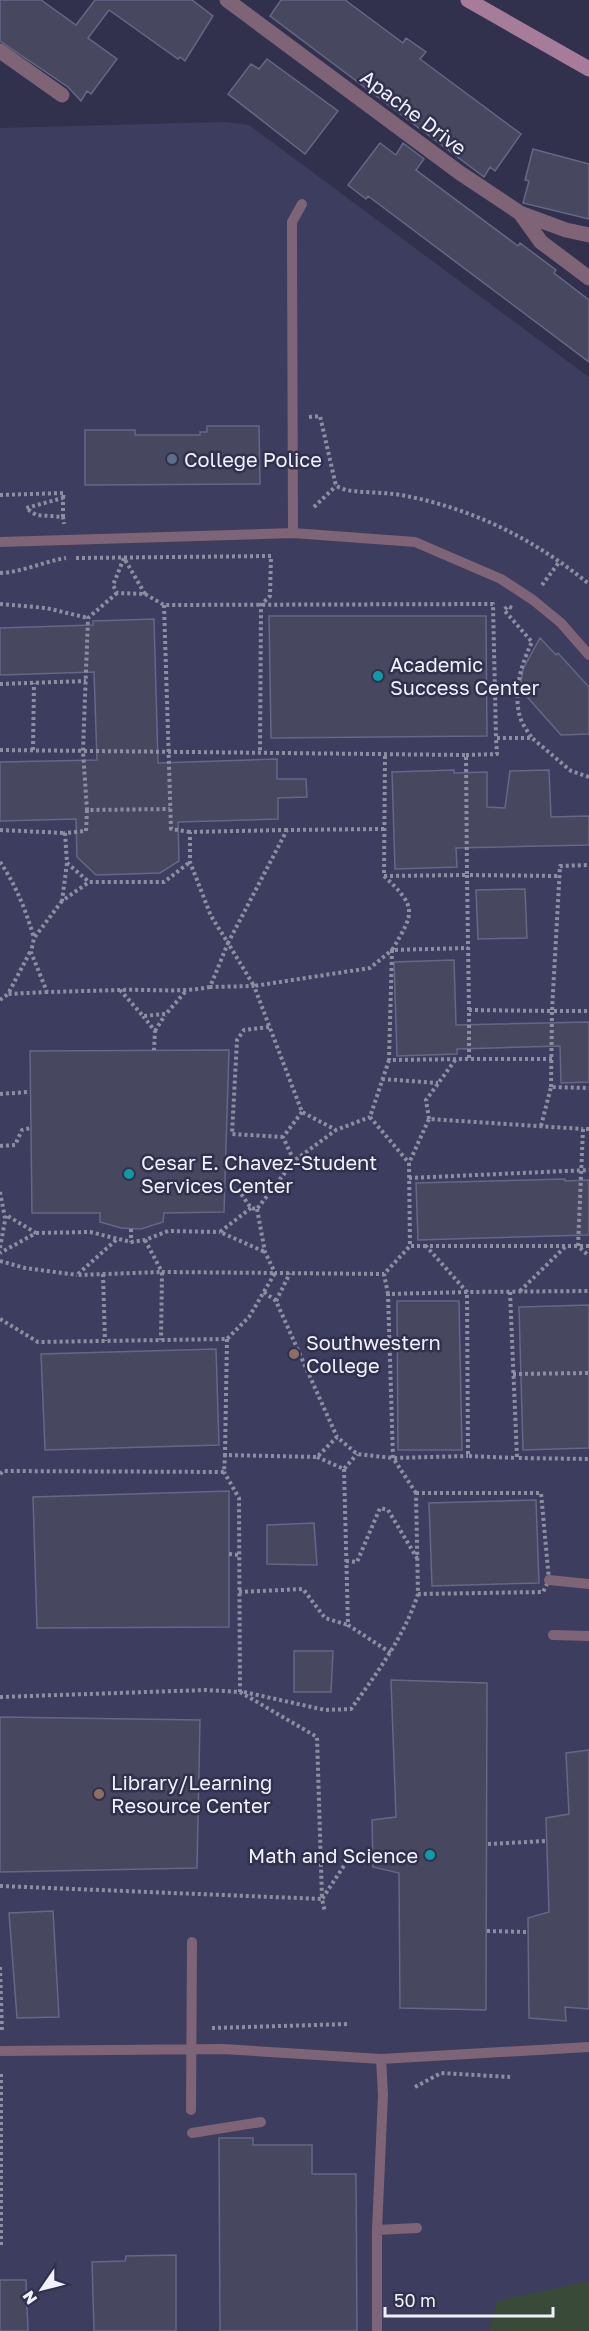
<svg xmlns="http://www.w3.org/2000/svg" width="589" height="2331" font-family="'Golos Text',sans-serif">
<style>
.built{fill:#3d3d5f}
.pitch{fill:#394b38}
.building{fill:#474760;stroke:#666786;stroke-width:1.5}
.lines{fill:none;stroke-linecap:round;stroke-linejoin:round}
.path{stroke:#8d8ea2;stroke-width:4;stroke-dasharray:3 3;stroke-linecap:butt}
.lane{stroke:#7f6376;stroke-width:10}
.street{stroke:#7f6376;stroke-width:15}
.secondary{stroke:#a77c9b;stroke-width:15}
.service-dot{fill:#5c6f8a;stroke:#31314e;stroke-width:2}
.culture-dot{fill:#0f9aa8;stroke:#31314e;stroke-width:2}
.education-dot{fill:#8d6e63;stroke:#31314e;stroke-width:2}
.labels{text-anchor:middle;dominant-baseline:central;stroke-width:5;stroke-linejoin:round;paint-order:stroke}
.street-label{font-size:20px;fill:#f0f1fc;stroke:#31314e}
.poi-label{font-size:20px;fill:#f0f1fc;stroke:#31314e;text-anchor:start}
</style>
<rect width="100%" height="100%" fill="#31314e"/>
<!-- built -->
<path class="built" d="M 225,122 L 249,125 L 589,377 L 589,2331 L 0,2331 L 0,128 Z"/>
<!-- pitch -->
<path class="pitch" d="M 589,2281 L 589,2331 L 489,2331 L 497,2301 Z"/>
<!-- building -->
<path class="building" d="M 0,0 L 41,0 L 76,25 L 95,0 L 192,0 L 213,16 L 185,61 L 180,57 L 178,59 L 109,10 L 88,38 L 117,59 L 91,94 L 87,91 L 81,101 L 68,87 L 0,41 Z
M 281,0 L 345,0 L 403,43 L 406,38 L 426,52 L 420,59 L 521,134 L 495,171 L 490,167 L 484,177 L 270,16 Z
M 267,59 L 338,111 L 305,154 L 228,94 L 251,64 L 259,69 Z
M 380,143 L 396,155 L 403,143 L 424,159 L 416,170 L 518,246 L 520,243 L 556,270 L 554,273 L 589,300 L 589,362 L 368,196 L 366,199 L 348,185 Z
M 533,149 L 589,164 L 589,219 L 523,203 L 529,181 L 525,180 Z
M 207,426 L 259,426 L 260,484 L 85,485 L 85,430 L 135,430 L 135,435 L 200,435 L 200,432 L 207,432 Z
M 269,616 L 486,616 L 487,736 L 271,738 Z
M 154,619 L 158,763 L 277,759 L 277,779 L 306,779 L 307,797 L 278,798 L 278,819 L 178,822 L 179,861 L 160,873 L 96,875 L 77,857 L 76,819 L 0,821 L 0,762 L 97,760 L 94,672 L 0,675 L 0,628 L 93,625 L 93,621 Z
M 540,638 L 556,655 L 558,653 L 589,687 L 589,734 L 561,735 L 520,689 L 523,669 Z
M 454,770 L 454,773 L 487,772 L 487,807 L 505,808 L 510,771 L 549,770 L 551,817 L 589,816 L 589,845 L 456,848 L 457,867 L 395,869 L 392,772 Z
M 525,889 L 527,938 L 478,939 L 476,890 Z
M 454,960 L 456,1025 L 589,1022 L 589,1082 L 561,1083 L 560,1046 L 457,1049 L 457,1054 L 397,1056 L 394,962 Z
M 229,1050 L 224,1212 L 164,1213 L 163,1222 L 141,1229 L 121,1228 L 100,1222 L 100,1213 L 32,1213 L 30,1051 Z
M 565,1179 L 565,1181 L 589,1180 L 589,1235 L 418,1240 L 416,1183 Z
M 397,1301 L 459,1301 L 462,1450 L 398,1450 Z
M 589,1305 L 589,1448 L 523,1450 L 519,1307 Z
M 216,1349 L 219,1445 L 45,1450 L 41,1354 Z
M 229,1491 L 229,1627 L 37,1628 L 33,1497 Z
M 536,1500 L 539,1583 L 432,1586 L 429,1503 Z
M 314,1523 L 317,1565 L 267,1564 L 267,1525 Z
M 294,1651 L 333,1651 L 331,1692 L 294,1692 Z
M 391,1680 L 487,1683 L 486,2010 L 400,2008 L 399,1873 L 373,1867 L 372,1820 L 396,1817 Z
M 0,1717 L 200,1720 L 197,1868 L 0,1872 Z
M 589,1750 L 589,2009 L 565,2007 L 566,2021 L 529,2018 L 528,1918 L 549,1912 L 546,1818 L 569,1814 L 566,1753 Z
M 53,1911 L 59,2017 L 17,2018 L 9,1913 Z
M 219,2138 L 253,2138 L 253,2145 L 312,2145 L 312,2174 L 356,2174 L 357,2331 L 220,2331 Z
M 176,2255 L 176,2331 L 94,2331 L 92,2262 L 125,2261 L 126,2256 Z
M 0,2280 L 26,2280 L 28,2331 L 0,2331 Z"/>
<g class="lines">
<!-- path -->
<path class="path" d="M 309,417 L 320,416 L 336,486 L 346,490 C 364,493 383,492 401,495 C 472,508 534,539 589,584
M 0,495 L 64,493 L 63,498
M 314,507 L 336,486
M 63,517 L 63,498 L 26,508 L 36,515 L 63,517 L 64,524
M 76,558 L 271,556 L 270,596 L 261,605 L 260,753
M 0,573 C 23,572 42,562 66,558
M 542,585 L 560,561
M 117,593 L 88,618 L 83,751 L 87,810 L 170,809
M 145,594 L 124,558 L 113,585 L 117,593 L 145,594 L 164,605 L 493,604 L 496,738
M 0,604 L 46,608 L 88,618
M 164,605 L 171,829 L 190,832
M 512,608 L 508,606 L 504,610 L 532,642 C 521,664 513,693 520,717 C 522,724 528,732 532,738
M 0,684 L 86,681
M 0,750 L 466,755 L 467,875 L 384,876 L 385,755
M 33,750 L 34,683
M 466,755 L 497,754 L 496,738 L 532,738 L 571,771 L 589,777
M 87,810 L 86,831 L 65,833 L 67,863 L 89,882 L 164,882 L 190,862
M 384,829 L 287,830 L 228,943 L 254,986 L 370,968 L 392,950
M 0,830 L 65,833
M 287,830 L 190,832 L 190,862 L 211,916 L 228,943 L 210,987 L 254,986 L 302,1112 L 336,1130 L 370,1117
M 0,862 C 16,885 26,911 34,938
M 67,863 L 62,901 L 89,882
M 384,876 C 417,907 415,912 392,950 L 468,948
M 62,901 L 34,938 L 31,952 L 47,992 L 120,990
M 392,950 L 389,1060 L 469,1059
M 30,952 L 8,994 L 47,992
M 185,992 L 166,1014 L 143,1016 L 120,990 C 150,989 181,993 210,987
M 0,1000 L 8,994
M 469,1010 L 467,875 L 559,876
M 143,1016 L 155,1031 L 154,1050
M 269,1027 L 244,1030 L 237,1040 L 232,1134 L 283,1137
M 155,1031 L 165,1015
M 552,1059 L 469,1059 L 469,1010 L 552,1011 L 560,866 L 589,865
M 389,1060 L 370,1117 L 409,1163
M 382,1079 L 438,1083
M 551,1087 L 552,1011 L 589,1011
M 0,1094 L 28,1092
M 302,1112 L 283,1137 L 294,1161 L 336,1130
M 429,1119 L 426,1100 L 456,1059
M 541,1126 L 551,1087 L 589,1088
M 589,1129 L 583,1129 L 578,1246 L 589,1256
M 0,1146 L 15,1145 L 22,1130 L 31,1128
M 409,1178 L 589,1170
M 233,1190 L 237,1188 L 251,1208 L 257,1209 L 294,1161
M 0,1192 L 5,1218
M 251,1208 L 220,1232 L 265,1252
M 257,1209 L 265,1252 L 275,1273 L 384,1274
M 131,1229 L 131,1242
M 36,1233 L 90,1232 L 131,1242 L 145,1240 L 168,1231 L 220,1232
M 116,1240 L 77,1275 L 162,1272 L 161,1340
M 145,1240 L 162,1272 L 275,1273
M 426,1246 L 410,1246 L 409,1163 L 429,1119 L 583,1129
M 589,1246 L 426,1246 L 467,1292 L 589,1291
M 0,1248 L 6,1215 L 36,1233 L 0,1253
M 0,1261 L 25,1268 L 77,1275
M 103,1274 L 105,1341
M 520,1291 L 566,1246
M 264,1292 L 276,1301 L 337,1437
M 510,1292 L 517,1458 L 589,1459
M 388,1294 L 384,1274 L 410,1246
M 276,1301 L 290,1273
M 0,1319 L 38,1342 L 227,1339 L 249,1317 L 275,1273
M 227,1339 L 225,1455 L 317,1457 L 337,1437 L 357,1454 L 393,1458 L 468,1456
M 513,1374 L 589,1373
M 317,1457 L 344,1469 L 357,1454
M 344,1469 L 348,1625 L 391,1653
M 0,1474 L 3,1471 L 224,1472 L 225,1455
M 416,1493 L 393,1458 L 388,1294 L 467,1292 L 468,1456 L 517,1458
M 416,1493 L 541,1493 L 549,1580 L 543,1592 L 418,1594 Z
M 229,1554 L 239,1555
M 346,1561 L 357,1562 L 380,1508 L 388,1510 L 417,1558
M 239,1592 L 303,1589 L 325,1618 L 348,1625
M 240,1692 L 317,1737 L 322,1899 L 353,1852
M 244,1692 L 325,1710 L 351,1709 C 377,1673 404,1637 418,1594
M 0,1697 L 206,1690 L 240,1692 L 239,1498 L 224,1472
M 488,1844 L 546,1841
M 0,1886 L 322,1899 L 325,1912
M 487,1931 L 528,1932
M 0,1967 L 2,2031
M 212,2028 L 350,2024
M 415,2087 L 441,2073 L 510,2077
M 1,2245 L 1,2074"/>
<!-- lane -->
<path class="lane" d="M 293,533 L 292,238 L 292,222 L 302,204
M 0,542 L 293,533 L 415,542 L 501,579 L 533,600 L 561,623 L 589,655
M 549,1580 L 589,1584
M 553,1635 L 589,1636
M 0,2051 L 223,2049 L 381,2059 L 589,2047
M 191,2110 L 192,1942
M 192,2133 L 261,2122
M 377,2230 L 417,2228
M 377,2331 L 377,2230 L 383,2095 L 381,2059"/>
<!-- street -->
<path class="street" d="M 227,0 L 460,173 L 520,213 L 566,230 L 589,235
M 0,51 L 62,95
M 520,213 L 541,242 L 589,278"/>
<!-- secondary -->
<path class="secondary" d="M 468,0 L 589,69"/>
</g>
<!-- markers -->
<circle class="service-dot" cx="172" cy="459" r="6"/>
<g class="culture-dot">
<circle cx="378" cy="676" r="6"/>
<circle cx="129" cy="1174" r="6"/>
<circle cx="430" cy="1855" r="6"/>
</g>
<g class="education-dot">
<circle cx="294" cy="1354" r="6"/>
<circle cx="99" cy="1794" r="6"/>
</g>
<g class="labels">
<!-- street labels -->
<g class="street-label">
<text transform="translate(414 112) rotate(37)">Apache Drive</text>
</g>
<!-- poi labels -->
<g class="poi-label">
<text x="184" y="459">College Police</text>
<text x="390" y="664">Academic<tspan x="390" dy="23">Success Center</tspan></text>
<text x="141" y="1162">Cesar E. Chavez-Student<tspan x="141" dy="23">Services Center</tspan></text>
<text x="306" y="1342">Southwestern<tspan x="306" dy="23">College</tspan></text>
<text x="111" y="1782">Library/Learning<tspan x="111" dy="23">Resource Center</tspan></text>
<text x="418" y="1855" text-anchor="end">Math and Science</text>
</g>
</g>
<!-- north arrow -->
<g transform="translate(42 2289) rotate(235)" stroke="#31314e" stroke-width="4.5" paint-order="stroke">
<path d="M0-4.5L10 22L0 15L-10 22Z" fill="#f0f1fc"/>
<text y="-9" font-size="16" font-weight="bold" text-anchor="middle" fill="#f0f1fc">N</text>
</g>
<!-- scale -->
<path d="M385 2307v9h168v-9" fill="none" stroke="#f0f1fc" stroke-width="3"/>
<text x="394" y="2307" font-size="18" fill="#f0f1fc" stroke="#31314e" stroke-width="4.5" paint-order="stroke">50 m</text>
</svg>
